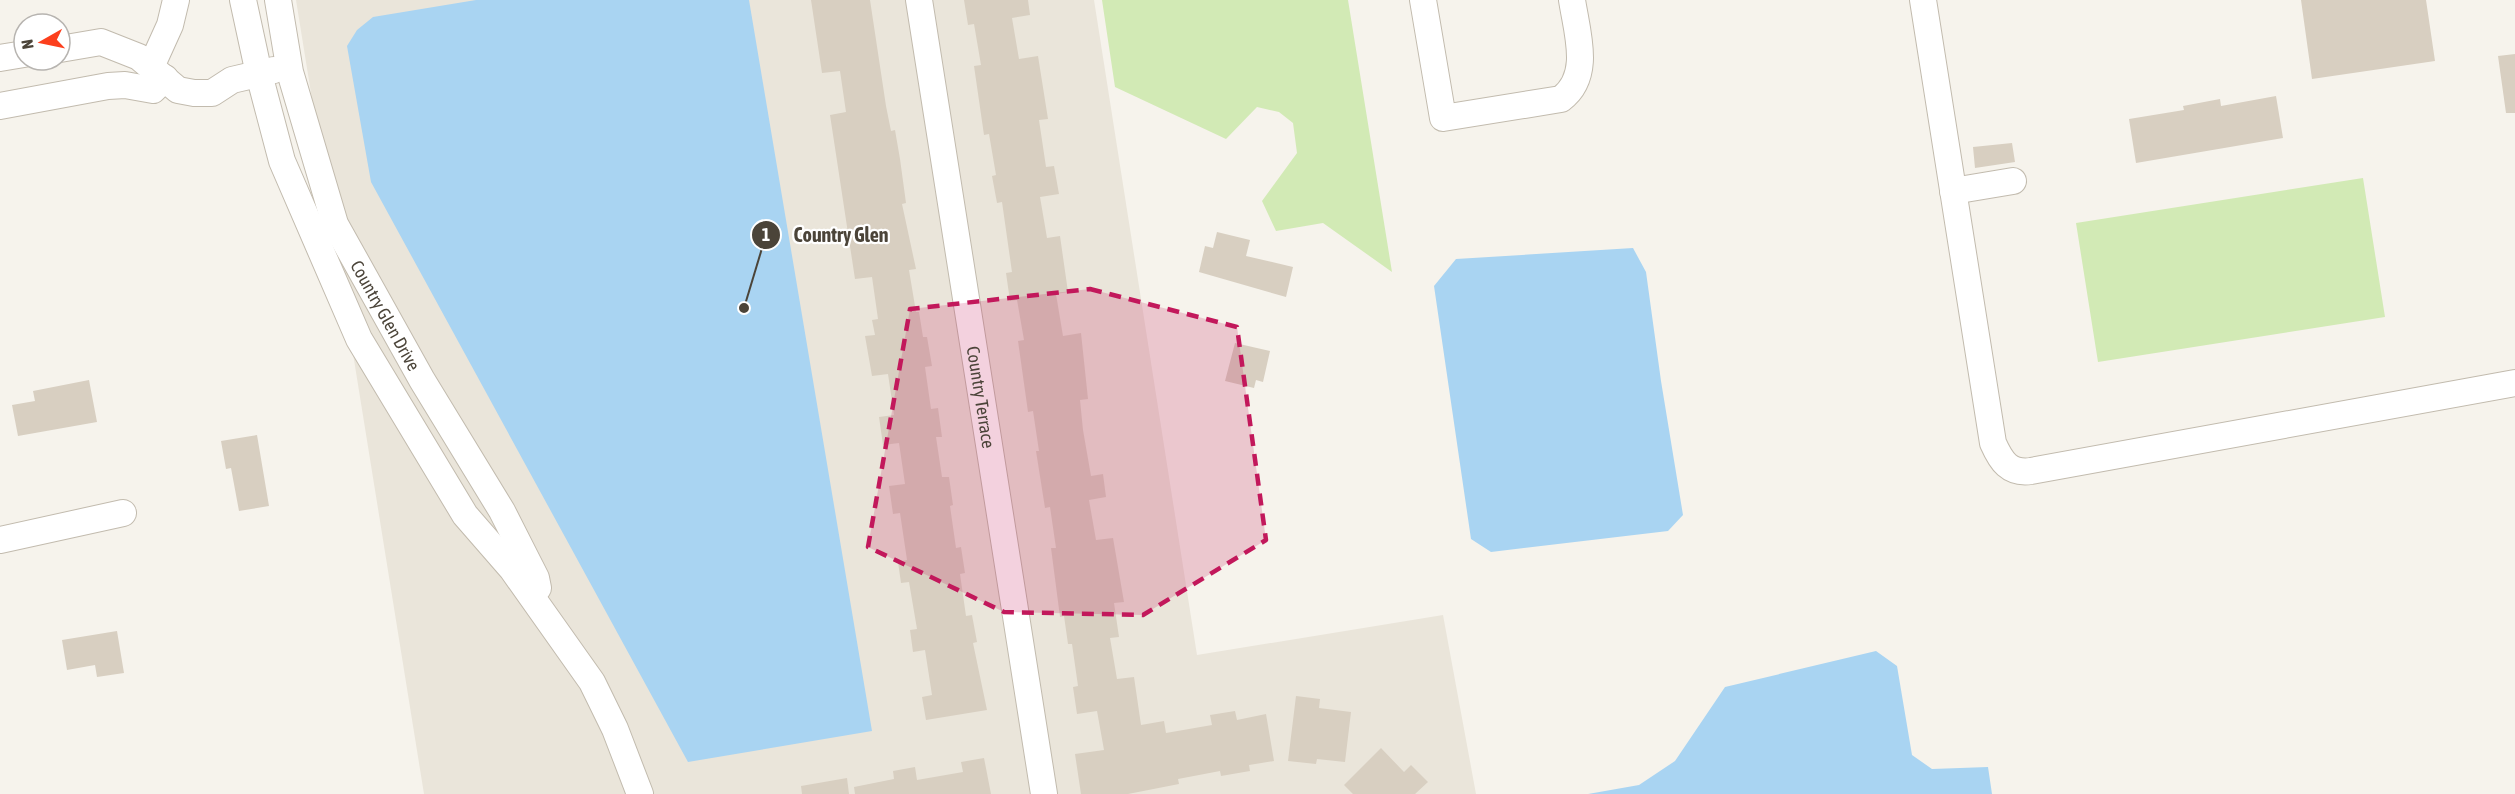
<svg xmlns="http://www.w3.org/2000/svg" width="2515" height="794" font-family="'Asap Condensed',sans-serif">
<style>
.residential{fill:#eae5da}
.green{fill:#d2eab5}
.water{fill:#a9d4f2}
.building{fill:#d8cfc1}
.lines{fill:none;stroke-linecap:round;stroke-linejoin:round}
.minor-casing{stroke:#c2bbae;stroke-width:28}
.minor{stroke:#fff;stroke-width:26}
.marked{fill:#c2185b;fill-opacity:0.2;stroke:#c2185b;stroke-width:4.5;stroke-dasharray:12 8;stroke-linejoin:round}
.labels{text-anchor:middle;dominant-baseline:central;stroke-width:4.5;stroke-linejoin:round;paint-order:stroke}
.street-label{font-size:18px;fill:#4b4439;stroke:#fff}
.leader{fill:none;stroke:#4b4439;stroke-width:2}
.callout-dot{fill:#4b4439;stroke:#fff;stroke-width:2}
.mark-label{font-size:18px;text-anchor:middle;font-weight:bold;fill:#fff}
.callout-label{font-size:20px;text-anchor:middle;font-weight:bold;fill:#4b4439;stroke:#fff;stroke-width:4.5;stroke-linejoin:round;paint-order:stroke}
</style>
<rect width="100%" height="100%" fill="#f6f3ec"/>
<!-- residential -->
<path class="residential" d="M 296,0 L 1094,0 L 1197,655 L 1443,615 L 1476,794 L 424,794 Z"/>
<!-- green -->
<path class="green" d="M 1102,0 L 1348,0 L 1392,272 L 1323,223 L 1276,231 L 1262,201 L 1297,153 L 1293,123 L 1279,112 L 1257,107 L 1226,139 L 1115,87 Z
M 2363,178 L 2385,317 L 2098,362 L 2076,223 Z"/>
<!-- water -->
<path class="water" d="M 476,0 L 749,0 L 872,731 L 688,762 L 371,182 L 347,46 L 357,30 L 373,17 Z
M 1633,248 L 1646,272 L 1661,381 L 1683,515 L 1668,531 L 1491,552 L 1471,539 L 1434,286 L 1456,259 Z
M 1876,651 L 1897,666 L 1912,755 L 1932,769 L 1988,767 L 1992,794 L 1588,794 L 1639,785 L 1675,761 L 1725,687 Z"/>
<!-- building -->
<path class="building" d="M 811,0 L 870,0 L 886,106 L 891,131 L 895,130 L 900,159 L 906,203 L 902,204 L 916,269 L 909,270 L 916,312 L 919,312 L 923,337 L 927,337 L 932,366 L 925,367 L 931,409 L 938,408 L 942,437 L 936,437 L 942,477 L 949,477 L 953,505 L 950,506 L 956,548 L 961,547 L 965,573 L 960,574 L 966,616 L 972,615 L 977,642 L 973,643 L 987,710 L 926,720 L 922,697 L 932,695 L 925,650 L 913,652 L 910,630 L 917,629 L 909,582 L 901,583 L 898,562 L 907,560 L 900,513 L 893,514 L 889,486 L 905,484 L 899,443 L 883,445 L 879,417 L 894,415 L 888,374 L 872,376 L 865,336 L 875,335 L 872,320 L 878,319 L 872,277 L 855,279 L 830,115 L 846,112 L 840,71 L 822,73 Z
M 964,0 L 1028,0 L 1030,15 L 1012,18 L 1019,59 L 1038,56 L 1048,119 L 1039,120 L 1046,167 L 1054,166 L 1059,194 L 1040,197 L 1047,238 L 1060,236 L 1068,292 L 1056,294 L 1063,336 L 1081,333 L 1088,399 L 1080,400 L 1083,430 L 1091,476 L 1103,474 L 1106,497 L 1089,500 L 1096,540 L 1113,538 L 1124,602 L 1114,603 L 1119,637 L 1110,638 L 1117,679 L 1134,677 L 1141,725 L 1164,721 L 1166,733 L 1212,725 L 1210,715 L 1235,711 L 1237,720 L 1266,714 L 1274,761 L 1249,765 L 1250,771 L 1221,776 L 1220,771 L 1178,779 L 1179,784 L 1128,794 L 1081,794 L 1075,754 L 1104,750 L 1097,711 L 1077,714 L 1073,687 L 1078,686 L 1072,644 L 1068,644 L 1064,616 L 1060,617 L 1051,548 L 1056,548 L 1050,507 L 1045,508 L 1036,451 L 1039,451 L 1033,411 L 1028,412 L 1018,341 L 1024,340 L 1017,300 L 1010,301 L 1006,273 L 1012,272 L 1002,202 L 997,203 L 992,176 L 996,175 L 989,134 L 984,135 L 974,66 L 981,65 L 974,24 L 968,25 Z
M 2301,0 L 2426,0 L 2435,61 L 2312,79 Z
M 2515,54 L 2515,113 L 2506,113 L 2498,56 Z
M 2276,96 L 2283,138 L 2136,163 L 2129,119 L 2184,110 L 2183,106 L 2220,99 L 2221,106 Z
M 2012,143 L 2015,162 L 1975,168 L 1973,147 Z
M 1217,232 L 1250,240 L 1246,256 L 1293,267 L 1286,297 L 1199,272 L 1205,246 L 1213,248 Z
M 1235,343 L 1270,351 L 1263,382 L 1256,380 L 1254,388 L 1225,381 Z
M 89,380 L 97,422 L 18,436 L 12,405 L 35,401 L 33,391 Z
M 257,435 L 269,506 L 239,511 L 231,468 L 226,469 L 221,441 Z
M 117,631 L 124,673 L 97,677 L 95,665 L 67,670 L 62,640 Z
M 1296,696 L 1320,699 L 1319,708 L 1351,712 L 1345,762 L 1317,759 L 1316,764 L 1288,761 Z
M 1381,748 L 1404,772 L 1411,765 L 1428,782 L 1415,794 L 1353,794 L 1344,785 Z
M 984,758 L 991,794 L 855,794 L 854,787 L 894,779 L 893,771 L 915,767 L 917,780 L 963,772 L 961,762 Z
M 847,778 L 849,794 L 802,794 L 801,786 Z"/>
<g class="lines">
<defs>
<g id="minor">
<path d="M 243,0 L 259,74 L 282,161 L 359,339 L 465,515 L 512,569 L 592,682 L 615,729 L 640,794"/>
<path id="s1" d="M 278,0 L 290,72 L 335,224 L 422,380 L 502,511 L 536,578 L 538,588"/>
<path id="s2" d="M 919,0 L 1044,794"/>
<path d="M 1423,0 L 1443,118 L 1561,99 C 1592,76 1577,33 1572,0"/>
<path d="M 1923,0 L 1993,443 C 2001,461 2009,474 2031,471 L 2515,383"/>
<path d="M 60,49 L 101,42 L 139,57 L 178,90 L 194,93 L 212,93 L 232,80 L 274,70"/>
<path d="M 0,58 L 24,54"/>
<path d="M 151,67 L 170,25 L 176,0"/>
<path d="M 0,106 L 108,86 L 125,85 L 153,90 L 165,78"/>
<path d="M 1953,191 L 2013,181"/>
<path d="M 0,540 L 123,513"/>
</g>
</defs>
<!-- minor casing -->
<use href="#minor" class="minor-casing"/>
<!-- minor -->
<use href="#minor" class="minor"/>
</g>
<!-- marked area -->
<path class="marked" d="M 1090,289 L 1237,327 L 1266,540 L 1143,615 L 1004,612 L 868,547 L 910,309 Z"/>
<g class="labels">
<!-- street labels -->
<g class="street-label">
<text stroke="none"><textPath href="#s1" startOffset="336">Country Glen Drive</textPath></text>
<text stroke="none"><textPath href="#s2" startOffset="402">Country Terrace</textPath></text>
</g>
</g>
<!-- callouts -->
<path class="leader" d="M744 308L766 235"/>
<g class="callout-dot">
<circle cx="744" cy="308" r="6"/>
<circle cx="766" cy="235" r="15"/>
</g>
<g class="mark-label">
<text x="766" y="241">1</text>
</g>
<g class="callout-label">
<text x="841" y="242">Country Glen</text>
</g>
<!-- north arrow -->
<g transform="translate(42 42) rotate(261)"><circle r="28" fill="#ffffff" stroke="#b7b4b0" stroke-width="1.5"/>
<path d="M0-4.5L10 22L0 15L-10 22Z" fill="#fc3f1d"/>
<text y="-9" font-size="16" font-weight="bold" text-anchor="middle" fill="#4b4439">N</text>
</g>
</svg>
